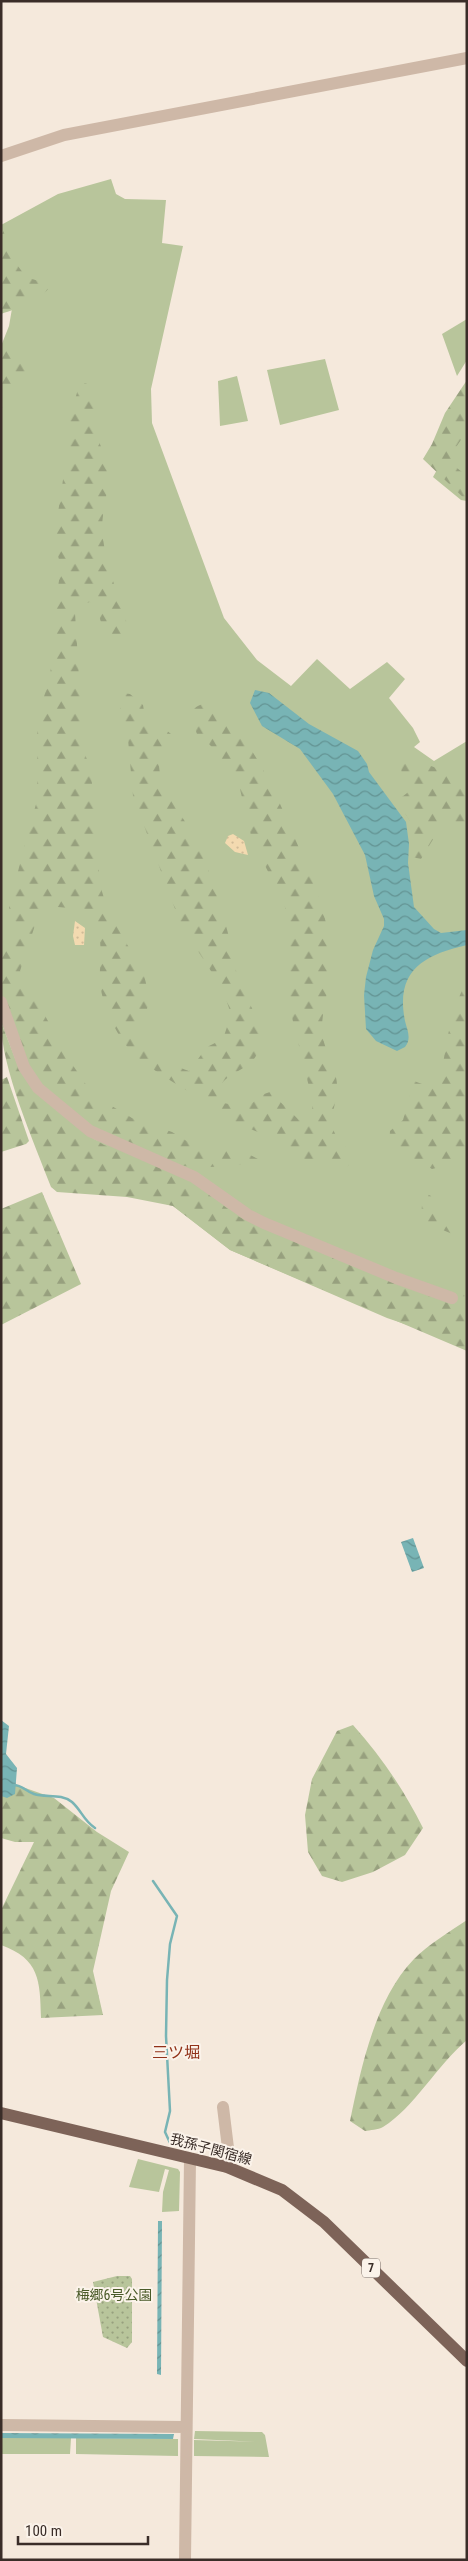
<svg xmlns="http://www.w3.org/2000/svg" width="468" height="2561" font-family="'Roboto Condensed','Noto Sans JP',sans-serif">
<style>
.green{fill:#b8c59b}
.forest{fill:url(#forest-firs)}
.sand{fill:url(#sand-dots)}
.park{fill:url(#park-dots)}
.water{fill:url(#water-waves)}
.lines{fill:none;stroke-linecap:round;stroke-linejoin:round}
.stream{stroke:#78b4b5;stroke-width:2.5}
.minor{stroke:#ceb8a7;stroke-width:12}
.major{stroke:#7d6358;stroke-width:12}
.labels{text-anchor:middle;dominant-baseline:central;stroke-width:4;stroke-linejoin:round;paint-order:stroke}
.shield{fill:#fbf3ea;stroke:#746862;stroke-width:1}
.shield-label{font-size:12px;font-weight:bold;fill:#3a2d28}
.street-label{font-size:14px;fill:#3a2d28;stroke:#fbf3ea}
.park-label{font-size:14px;fill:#4a5b29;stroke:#fbf3ea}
.quarter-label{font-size:16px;fill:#913219;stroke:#fbf3ea}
</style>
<defs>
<pattern id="forest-firs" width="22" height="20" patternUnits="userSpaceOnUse" patternTransform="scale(1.25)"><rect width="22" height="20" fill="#b8c59b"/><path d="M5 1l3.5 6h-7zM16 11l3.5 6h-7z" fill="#97a07e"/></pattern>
<pattern id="sand-dots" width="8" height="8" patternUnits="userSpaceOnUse" patternTransform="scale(1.25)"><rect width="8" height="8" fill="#f3dab0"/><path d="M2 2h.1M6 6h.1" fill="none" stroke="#d1bb97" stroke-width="1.8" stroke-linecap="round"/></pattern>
<pattern id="park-dots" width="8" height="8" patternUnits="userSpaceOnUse" patternTransform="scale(1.25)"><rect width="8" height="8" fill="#b8c59b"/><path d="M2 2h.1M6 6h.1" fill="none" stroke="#97a07e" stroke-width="1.8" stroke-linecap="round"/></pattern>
<pattern id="water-waves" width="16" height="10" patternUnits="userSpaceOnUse" patternTransform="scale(1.25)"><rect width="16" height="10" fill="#78b4b5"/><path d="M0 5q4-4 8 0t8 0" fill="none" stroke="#639393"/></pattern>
</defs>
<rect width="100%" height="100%" fill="#f5e9dc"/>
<!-- green -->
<path class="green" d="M 111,179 L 116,194 L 125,199 L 166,200 L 162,243 L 183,246 L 151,389 L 152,423 L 224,618 L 257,660 L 291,686 L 317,659 L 350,689 L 387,662 L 405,679 L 389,698 L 413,728 L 420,742 L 414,747 L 434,761 L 467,741 L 467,1345 L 387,1318 L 230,1250 L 173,1206 L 166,1204 L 20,1071 L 1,1022 L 1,346 L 9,326 L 14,297 L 1,225 L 58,194 Z
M 467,319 L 467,360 L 457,376 L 442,334 Z
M 325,359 L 339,410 L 280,425 L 267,370 Z
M 237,376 L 248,421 L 220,426 L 218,381 Z
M 467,416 L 467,501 L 461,500 L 433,477 Z
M 138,2159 L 178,2169 L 180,2172 L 179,2211 L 162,2212 L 163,2192 L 169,2170 L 165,2169 L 159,2192 L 129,2187 Z
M 195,2431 L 262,2432 L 265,2435 L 269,2457 L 194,2456 L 194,2440 L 262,2442 L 194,2439 Z
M 1,2438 L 71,2438 L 70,2454 L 1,2454 Z
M 76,2438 L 178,2439 L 178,2456 L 76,2454 Z"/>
<!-- forest -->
<path class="forest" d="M 1,225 L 15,262 L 26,277 L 51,285 C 40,302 19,308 1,314 Z
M 1,343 L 30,366 C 29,380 20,384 9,389 L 1,411 Z
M 467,380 L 467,431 L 452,453 L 452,464 L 467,476 L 467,501 L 423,459 L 432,444 L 445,413 Z
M 84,383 L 94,386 C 99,399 94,407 94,420 C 94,437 108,456 108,475 C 109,496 99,518 103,539 C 105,554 109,570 114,584 C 121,602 130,618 125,638 L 120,641 L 107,642 L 97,609 L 90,602 L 79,605 L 75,613 L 81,707 L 80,742 L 90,767 L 93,792 L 100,885 L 107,908 L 144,975 L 150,1000 L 142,1024 L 137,1032 C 151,1052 166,1063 189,1071 L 207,1047 L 223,1039 L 228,1024 L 229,1008 L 222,988 L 181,925 L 133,796 L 128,739 L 121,722 L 120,697 L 123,693 L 130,694 L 143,705 L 146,722 C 155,727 163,726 171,734 L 171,743 C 165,751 159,754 159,765 C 160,786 173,802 184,820 C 205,854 219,897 229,937 C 232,950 234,965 238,978 C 245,1000 262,1017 260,1042 C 258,1074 222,1068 217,1094 L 223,1103 L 247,1107 L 264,1094 L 270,1092 L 299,1120 L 307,1122 L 312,1113 L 312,1099 L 288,1001 L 290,972 L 285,947 L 290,927 L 284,903 L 252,840 L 240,789 L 228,767 L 210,745 L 197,734 L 189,713 C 211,692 221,709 235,727 C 264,764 281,805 299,848 C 308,871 319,894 325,919 C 329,935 332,954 331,971 C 329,990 322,1009 322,1028 C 321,1045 338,1072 337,1086 C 336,1118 320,1124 350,1151 L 349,1165 L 343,1170 L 320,1157 C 314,1159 309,1162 302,1161 C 295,1159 280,1144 272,1139 C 257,1130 241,1127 227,1118 C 216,1112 207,1103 196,1096 C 172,1081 132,1060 119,1035 C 109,1018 100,997 100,978 C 99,953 106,943 90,919 C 80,906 58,907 44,907 L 39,913 L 20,971 L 72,1064 L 93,1095 L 132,1118 L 172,1132 L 190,1143 L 218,1152 L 239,1149 L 258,1159 L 264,1166 L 254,1163 L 200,1168 L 178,1165 L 107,1134 L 55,1095 L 39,1079 L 29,1066 L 19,1042 L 1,987 L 1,940 L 6,944 L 19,929 L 9,908 L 28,831 L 37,801 L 37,718 L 49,681 L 55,641 L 54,614 L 61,567 L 54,541 L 56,526 L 66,460 L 68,428 L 76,396 L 79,386 Z
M 403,761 L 426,764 L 467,780 L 467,840 L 448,825 L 440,828 L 421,859 L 412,857 C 411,848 414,838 413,829 C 411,818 401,811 398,800 L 411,790 C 407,778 397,775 403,761 Z
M 467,981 L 467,1148 L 444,1166 L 432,1169 C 418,1160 400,1156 389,1145 L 390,1131 L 403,1120 L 414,1081 L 422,1084 L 440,1083 C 446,1048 449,1012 467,981 Z
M 1,1022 L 20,1071 L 88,1135 L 104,1145 L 180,1176 L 199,1187 L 236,1215 L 250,1223 L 359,1269 L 458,1307 L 467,1288 L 467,1351 L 230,1250 L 173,1206 L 127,1197 L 57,1192 L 51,1187 C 34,1142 1,1068 1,1022 Z
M 7,1077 L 29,1141 L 26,1144 L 1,1152 L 1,1080 Z
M 42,1192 L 81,1284 L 1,1325 L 1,1209 Z
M 427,1194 L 431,1196 C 437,1219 445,1220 467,1229 L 467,1240 L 421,1221 L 422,1204 Z
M 353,1725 C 381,1756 404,1790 423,1828 L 405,1855 L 373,1872 L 342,1882 L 322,1876 L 308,1852 L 305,1815 L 312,1779 L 337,1731 Z
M 11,1783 L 54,1798 L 97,1832 L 129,1852 L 111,1891 L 93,1971 L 103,2015 L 41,2018 C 40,1981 40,1959 1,1945 L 1,1910 L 34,1842 L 15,1842 L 1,1838 L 1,1793 Z
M 467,1920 L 467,2040 C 437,2065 414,2108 383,2127 C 378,2130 370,2130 365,2131 L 350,2121 C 361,2068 375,1999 414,1959 C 429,1944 449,1932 467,1920 Z"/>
<!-- sand -->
<path class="sand" d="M 233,834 L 244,841 L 248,855 L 235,852 L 225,843 L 228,836 Z
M 75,921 L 85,928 L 84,945 L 75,945 L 73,936 Z"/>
<!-- park -->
<path class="park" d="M 117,2276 L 130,2276 L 132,2279 L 132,2342 L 127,2348 L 103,2337 L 93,2282 Z"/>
<!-- water -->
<path class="water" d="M 255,690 L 269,693 L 309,724 L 358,751 L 367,764 L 369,772 L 406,822 L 409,844 L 408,863 L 414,907 L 434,929 L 441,933 L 467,930 L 467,945 C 423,955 395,971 405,1021 C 407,1030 412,1038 405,1047 L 397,1051 L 376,1041 L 366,1029 L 364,995 L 366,977 L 373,950 L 384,926 L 384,919 L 374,896 L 365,855 L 333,794 L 300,749 L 262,726 L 250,703 Z
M 413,1538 L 424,1568 L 412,1572 L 401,1542 Z
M 1,1720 L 9,1726 L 6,1754 L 17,1768 L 15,1794 L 7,1798 L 1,1796 Z
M 158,2221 L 162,2221 L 161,2375 L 157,2374 Z
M 1,2433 L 174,2434 L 173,2439 L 1,2438 Z"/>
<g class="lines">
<!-- stream -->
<path class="stream" d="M 13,1785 C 23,1785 25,1791 34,1794 C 46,1798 61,1793 72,1802 C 82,1811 83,1820 95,1828
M 153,1881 L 177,1916 L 170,1944 L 167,1980 L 166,2036 L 170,2111 L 165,2132 L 171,2145"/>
<!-- minor -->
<path class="minor" d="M 1,156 L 64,135 L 467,58
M 1,1002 L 24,1067 L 38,1088 L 90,1131 L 194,1177 L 248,1215 L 264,1223 L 396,1278 L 452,1298
M 223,2107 L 228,2148 L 227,2167
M 1,2425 L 185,2427
M 185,2560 L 190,2159"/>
<!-- major -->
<path class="major" d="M 1,2113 L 227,2167 L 282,2190 L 324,2222 L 467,2361"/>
</g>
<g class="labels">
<!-- shield labels -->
<rect class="shield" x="362" y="2258.5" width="18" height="19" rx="4"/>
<g class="shield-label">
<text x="371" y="2268">7</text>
</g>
<!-- street labels -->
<g class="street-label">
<text transform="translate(211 2149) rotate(15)">我孫子関宿線</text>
</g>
<!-- park labels -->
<g class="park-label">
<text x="114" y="2295">梅郷6号公園</text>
</g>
<!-- quarter labels -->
<g class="quarter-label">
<text x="176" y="2052">三ツ堀</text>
</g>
</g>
<!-- border -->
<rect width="468" height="2561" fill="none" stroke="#3a2d28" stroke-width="5"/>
<!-- scale -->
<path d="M18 2536v8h130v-8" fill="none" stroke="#3a2d28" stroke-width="2.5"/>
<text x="25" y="2536" font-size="15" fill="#3a2d28" stroke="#fbf3ea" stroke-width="4" paint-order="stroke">100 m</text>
</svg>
